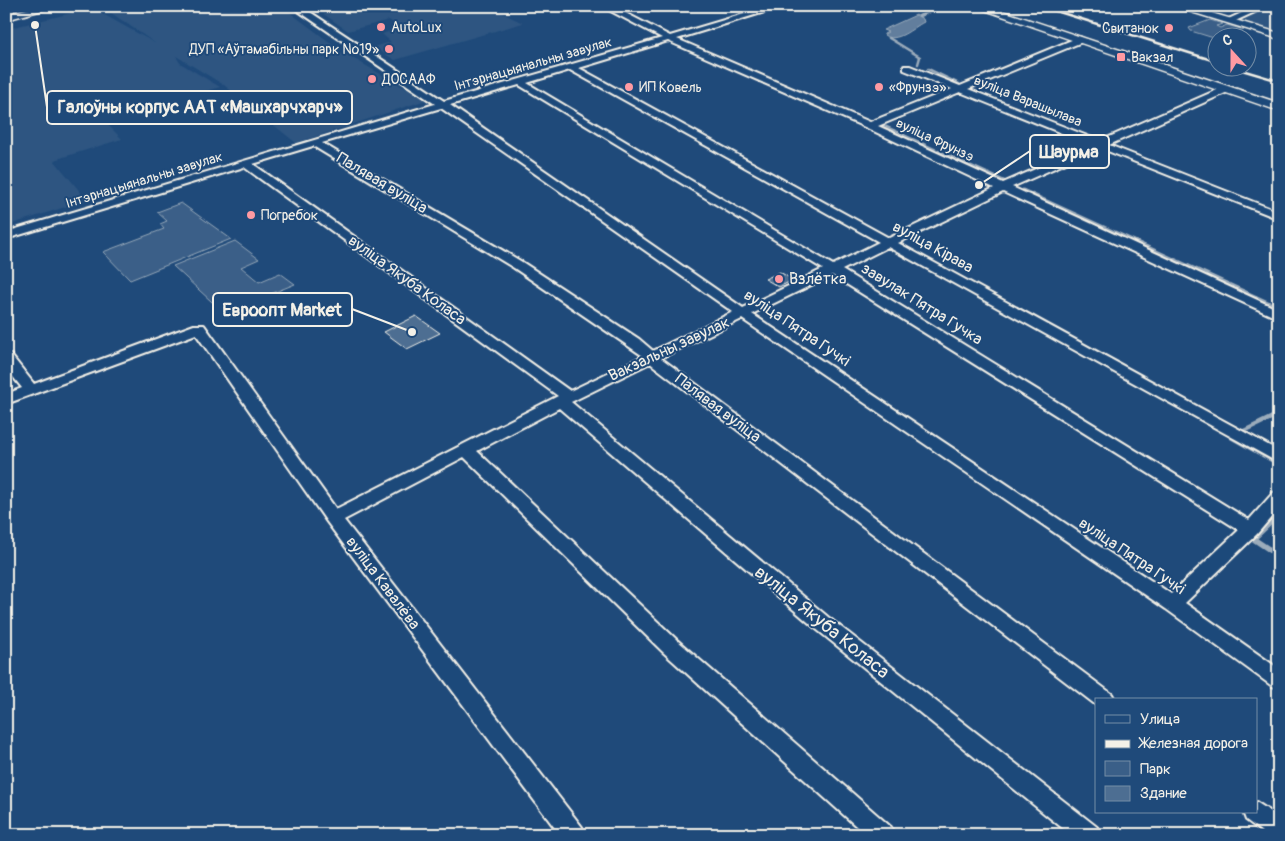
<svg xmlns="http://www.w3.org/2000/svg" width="1285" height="841" font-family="Pangolin,sans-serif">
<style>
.built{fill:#2d5581}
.green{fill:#3a5f88;stroke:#97a8b8}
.water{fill:#627e9d;stroke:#9cacbb}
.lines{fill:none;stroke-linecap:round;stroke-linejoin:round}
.stream-far3{stroke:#9cacbb;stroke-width:2.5}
.stream-far2{stroke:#9cacbb;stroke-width:3}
.stream-far1{stroke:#9cacbb;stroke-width:4.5}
.stream{stroke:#9cacbb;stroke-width:5.5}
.building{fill:#4d6e92;stroke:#f4f1e8}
.minor-casing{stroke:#f4f1e8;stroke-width:4}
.major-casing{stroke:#f4f1e8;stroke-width:3}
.minor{fill:#1f4a7a;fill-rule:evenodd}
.major{fill:#1f4a7a;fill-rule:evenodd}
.rail{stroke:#f4f1e8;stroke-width:2.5}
.poi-dot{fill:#ff9aa2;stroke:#1f4a7a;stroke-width:2}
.labels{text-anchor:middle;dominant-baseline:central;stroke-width:4;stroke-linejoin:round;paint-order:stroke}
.far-poi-label{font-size:14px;fill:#f4f1e8;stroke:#1f4a7a;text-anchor:start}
.far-street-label{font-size:14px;fill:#f4f1e8;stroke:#1f4a7a}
.street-label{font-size:16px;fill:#f4f1e8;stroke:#1f4a7a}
.poi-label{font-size:16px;fill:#f4f1e8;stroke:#1f4a7a;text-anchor:start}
.near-street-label{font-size:19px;fill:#f4f1e8;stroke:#1f4a7a}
.leader{fill:none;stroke:#f4f1e8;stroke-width:2}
.callout-dot{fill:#f4f1e8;stroke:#1f4a7a;stroke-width:2}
.callout{fill:#1f4a7a;stroke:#f4f1e8;stroke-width:2}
.callout-label{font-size:18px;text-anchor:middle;font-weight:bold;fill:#f4f1e8}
</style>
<rect width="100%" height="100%" fill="#1f4a7a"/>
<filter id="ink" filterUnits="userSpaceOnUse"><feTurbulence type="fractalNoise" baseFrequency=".02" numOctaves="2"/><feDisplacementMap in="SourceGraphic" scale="10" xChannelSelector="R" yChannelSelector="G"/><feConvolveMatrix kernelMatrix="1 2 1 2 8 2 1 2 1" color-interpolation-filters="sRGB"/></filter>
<g filter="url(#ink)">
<!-- built -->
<path class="built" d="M 101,6 L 281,6 L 339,49 L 319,55 L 323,58 L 344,53 L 426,100 L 296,143 L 224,85 L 176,56 L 180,63 L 220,87 L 103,120 L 122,139 L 54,160 L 87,200 L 6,226 L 6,29 L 92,8 L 155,43 Z
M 323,6 L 501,6 L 496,10 L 523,23 L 395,60 L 373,47 L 391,42 L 382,34 L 400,28 L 389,20 L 348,31 L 315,8 Z
M 1258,6 L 1279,6 L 1279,32 L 1229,18 Z"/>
<!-- green -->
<path class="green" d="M 1210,20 L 1223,24 L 1216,26 L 1220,28 L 1227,25 L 1244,30 L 1228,37 L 1218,38 L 1217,39 L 1191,31 L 1189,28 Z
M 181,203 L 231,239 L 130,280 L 103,252 L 164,229 L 160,224 L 167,221 L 157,212 Z
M 235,241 L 259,259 L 241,267 L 259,282 L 280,273 L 295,284 L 224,313 L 173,266 Z"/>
<!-- water -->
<path class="water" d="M 916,15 L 923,19 L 924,22 C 912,28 897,44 884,35 L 884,34 L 888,32 L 883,30 Z"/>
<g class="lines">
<!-- stream-far3 -->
<path class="stream-far3" d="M 919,16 L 943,6
M 889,38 L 920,57 L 918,64
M 928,69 L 959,84
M 884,126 L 904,135"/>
<!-- stream-far2 -->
<path class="stream-far2" d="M 901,134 L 1004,181
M 1023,190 L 1279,307"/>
<!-- stream-far1 -->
<path class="stream-far1" d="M 1244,431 L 1279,414
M 1231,437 L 1279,464
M 1257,541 L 1254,539 L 1279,515"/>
<!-- stream -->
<path class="stream" d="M 1255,540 L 1279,556"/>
</g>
<!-- building -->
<path class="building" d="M 780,272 L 793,280 L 779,287 L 765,279 Z
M 416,316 L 440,333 L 407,349 L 384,332 Z"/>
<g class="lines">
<defs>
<path id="minor" d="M 291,6 L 301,6 L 444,101 L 662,38 L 601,6 L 612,6 L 670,36 L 771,6 L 784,6 L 677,39 L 870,122 L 952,89 L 904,70 L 904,66 L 910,66 L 960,86 L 1079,37 L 1082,38 L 1082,42 L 968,89 L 1100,141 L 1224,87 L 1230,87 L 1230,91 L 1109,145 L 1279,212 L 1279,219 L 1100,148 L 1012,187 L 1279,310 L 1279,319 L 1003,192 L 898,243 L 1279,451 L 1279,463 L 888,247 L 842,270 L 1249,520 L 1273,493 L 1279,491 L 1279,508 L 1257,534 L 1185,603 L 1279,669 L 1279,688 L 1272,686 L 1166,609 L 742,319 L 661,358 L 1112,694 L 1115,700 L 1096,700 L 1096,705 L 650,363 L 571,402 L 828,617 L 1097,827 L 1100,835 L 1071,835 L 815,628 L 559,408 L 477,451 L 677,640 L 891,827 L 894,835 L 866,835 L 663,652 L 464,457 L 344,520 L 582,827 L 585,835 L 560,835 L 327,522 L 196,334 L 6,404 L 6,394 L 22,388 L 6,368 L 6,354 L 11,355 L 34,384 L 194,325 L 204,325 L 336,509 L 558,396 L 244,167 L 6,239 L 6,232 L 435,104 ZM 668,41 L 867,128 L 994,188 L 889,238 L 579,68 ZM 570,70 L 879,242 L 833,265 L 527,83 ZM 519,85 L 823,269 L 743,308 L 450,105 ZM 960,92 L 1091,145 L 1003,183 L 878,126 ZM 441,108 L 733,312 L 653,351 L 639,339 L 522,262 L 322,143 ZM 313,146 L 514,268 L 643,356 L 570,391 L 253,164 ZM 832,275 L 1239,530 L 1171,594 L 752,314 Z
M 1257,6 L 1268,6 L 1231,23 L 1224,21 Z
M 1256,802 L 1279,817 L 1279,835 L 1266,835 L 1246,820 L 1243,812 L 1256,812 Z"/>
<path id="major" d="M 39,6 L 57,6 L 6,20 L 6,14 Z
M 973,6 L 988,6 L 1279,103 L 1279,111 Z
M 1172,6 L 1188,6 L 1279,33 L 1279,39 Z"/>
</defs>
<!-- minor casing -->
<use href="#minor" class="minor-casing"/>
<!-- major casing -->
<use href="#major" class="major-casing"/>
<!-- minor -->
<use href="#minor" class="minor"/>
<!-- major -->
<use href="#major" class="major"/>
<!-- rail -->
<path class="rail" d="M 1040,6 L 1218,62
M 1235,68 L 1279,81"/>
</g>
</g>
<!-- markers -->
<g class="poi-dot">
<circle cx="381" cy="27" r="5"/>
<circle cx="1169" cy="28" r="5"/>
<circle cx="389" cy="49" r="5"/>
<rect x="1116" y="52" width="10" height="10" rx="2.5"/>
<circle cx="372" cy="79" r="5"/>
<circle cx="629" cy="87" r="5"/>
<circle cx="879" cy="87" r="5"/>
<circle cx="251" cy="215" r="5"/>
<circle cx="779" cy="279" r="5"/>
</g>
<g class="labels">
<!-- far-poi labels -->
<g class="far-poi-label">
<text x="391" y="27">AutoLux</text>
<text x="1159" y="28" text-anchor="end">Свитанок</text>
<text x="379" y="49" text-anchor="end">ДУП «Аўтамабільны парк №19»</text>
<text x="1131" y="57">Вакзал</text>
<text x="382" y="79">ДОСААФ</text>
<text x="639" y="87">ИП Ковель</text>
<text x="889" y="87">«Фрунзэ»</text>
<text x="261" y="215">Погребок</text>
</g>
<!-- far-street labels -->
<g class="far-street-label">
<text transform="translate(533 64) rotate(-16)">Інтэрнацыянальны завулак</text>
<text transform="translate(1028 101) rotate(22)">вуліца Варашылава</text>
<text transform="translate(935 140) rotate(25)">вуліца Фрунзэ</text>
<text transform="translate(144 180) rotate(-17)">Інтэрнацыянальны завулак</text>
</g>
<!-- street labels -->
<g class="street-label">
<text transform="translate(382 183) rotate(31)">Палявая вуліца</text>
<text transform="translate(933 247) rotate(29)">вуліца Кірава</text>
<text transform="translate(407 280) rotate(36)">вуліца Якуба Коласа</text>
<text transform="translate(922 304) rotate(32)">завулак Пятра Гучка</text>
<text transform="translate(797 328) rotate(34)">вуліца Пятра Гучкі</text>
<text transform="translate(669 349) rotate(-25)">Вакзальны завулак</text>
<text transform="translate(718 408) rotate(37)">Палявая вуліца</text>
<text transform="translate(1132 556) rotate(34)">вуліца Пятра Гучкі</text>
<text transform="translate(383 583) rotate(53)">вуліца Кавалёва</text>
</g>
<!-- poi labels -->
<g class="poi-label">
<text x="789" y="279">Взлётка</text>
</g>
<!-- near-street labels -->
<g class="near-street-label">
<text transform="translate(822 622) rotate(39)">вуліца Якуба Коласа</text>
</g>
</g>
<!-- callouts -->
<path class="leader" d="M35 25L47 107M979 185L1030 151M412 332L352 309"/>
<g class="callout-dot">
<circle cx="35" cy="25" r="5"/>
<circle cx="979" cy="185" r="5"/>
<circle cx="412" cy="332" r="5"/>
</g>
<g class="callout">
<rect x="47" y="91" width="305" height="33" rx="5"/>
<rect x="1030" y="135" width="79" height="33" rx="5"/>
<rect x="213" y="293" width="139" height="33" rx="5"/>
</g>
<g class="callout-label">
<text x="200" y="113">Галоўны корпус ААТ «Машхарчхарч»</text>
<text x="1069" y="158">Шаурма</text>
<text x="282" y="316">Евроопт Market</text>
</g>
<!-- margin -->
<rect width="1285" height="841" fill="none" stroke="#1f4a7a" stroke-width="25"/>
<rect x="12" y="12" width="1260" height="816" fill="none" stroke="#f4f1e8" stroke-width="2" filter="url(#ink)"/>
<!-- legend -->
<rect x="1095" y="698" width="162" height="115" fill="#1f4a7a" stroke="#748da6"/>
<rect x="1105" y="715" width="25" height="8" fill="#1f4a7a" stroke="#748da6"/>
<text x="1140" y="724" font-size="15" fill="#f4f1e8">Улица</text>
<rect x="1105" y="740" width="25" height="8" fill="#f4f1e8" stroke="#748da6"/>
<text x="1140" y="748" font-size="15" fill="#f4f1e8">Железная дорога</text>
<rect x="1105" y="761" width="25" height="15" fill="#3a5f88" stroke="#748da6"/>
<text x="1140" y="774" font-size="15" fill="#f4f1e8">Парк</text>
<rect x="1105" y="786" width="25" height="15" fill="#4d6e92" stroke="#748da6"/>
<text x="1140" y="798" font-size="15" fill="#f4f1e8">Здание</text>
<!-- north arrow -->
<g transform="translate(1232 52) rotate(339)"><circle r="24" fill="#1f4a7a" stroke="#748da6"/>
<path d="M0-4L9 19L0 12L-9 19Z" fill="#ff9aa2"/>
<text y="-8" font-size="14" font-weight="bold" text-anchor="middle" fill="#f4f1e8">С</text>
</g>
</svg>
